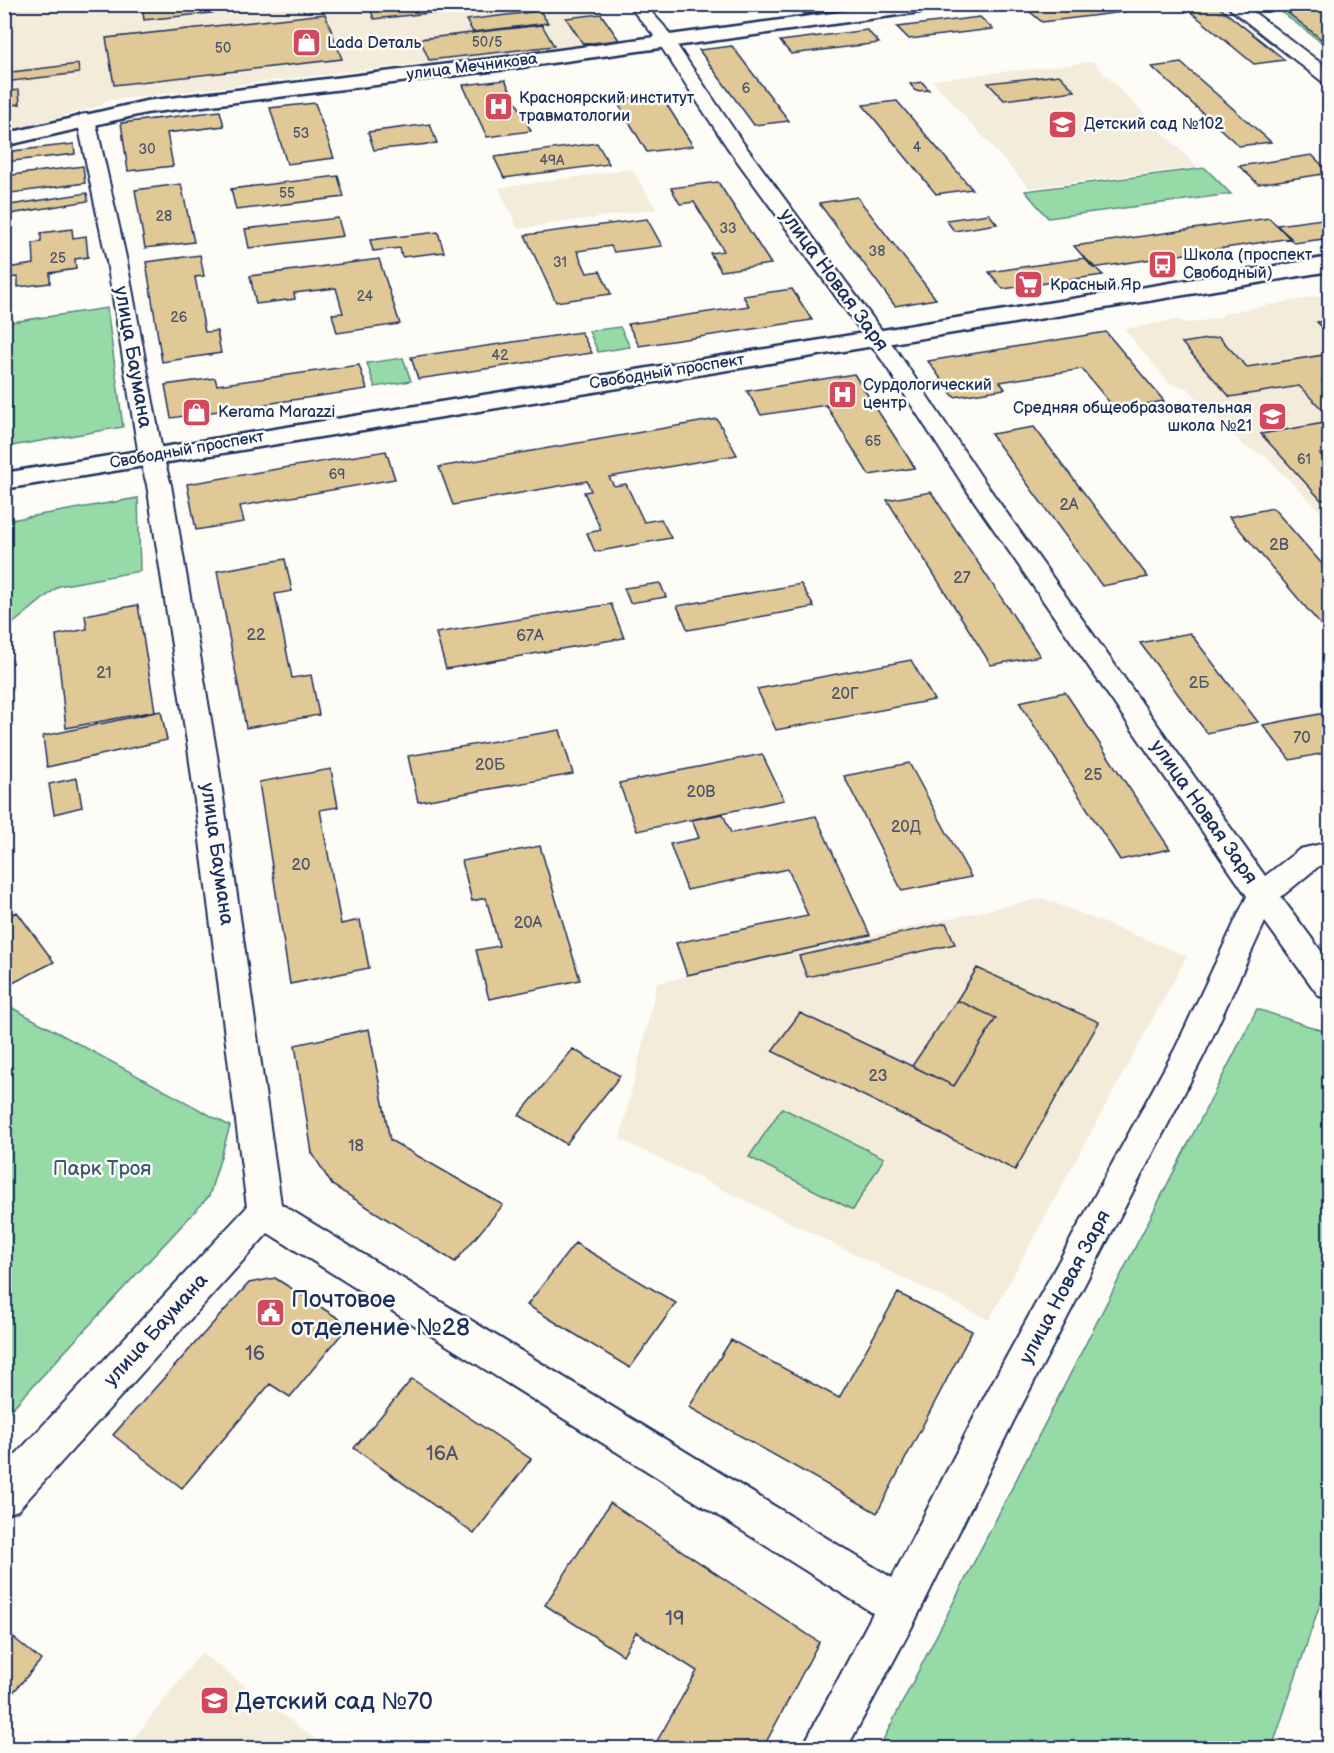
<svg xmlns="http://www.w3.org/2000/svg" width="1334" height="1753" font-family="'Balsamiq Sans',sans-serif">
<style>
.built{fill:#f4ecda}
.green{fill:#96dba7;stroke:#588582;stroke-width:1.5}
.building{fill:#e0c897;stroke:#1b2f5e;stroke-width:1.5}
.lines{fill:none;stroke-linecap:round;stroke-linejoin:round}
.street-casing{stroke:#1b2f5e;stroke-width:4}
.secondary-casing{stroke:#1b2f5e;stroke-width:5}
.street{fill:#fdfcf7;fill-rule:evenodd}
.secondary{fill:#fdfcf7;fill-rule:evenodd}
.labels{text-anchor:middle;dominant-baseline:central;stroke-width:5;stroke-linejoin:round;paint-order:stroke}
.far-number-label{font-size:14px;fill:#4c556c}
.far-poi-label{font-size:16px;fill:#1b2f5e;stroke:#fdfcf7;text-anchor:start}
.far-street-label{font-size:16px;fill:#1b2f5e;stroke:#fdfcf7}
.number-label{font-size:16px;fill:#4c556c}
.street-label{font-size:20px;fill:#1b2f5e;stroke:#fdfcf7}
.park-label{font-size:20px;fill:#3a5a70;stroke:#fdfcf7}
.near-number-label{font-size:20px;fill:#4c556c}
.near-poi-label{font-size:24px;fill:#1b2f5e;stroke:#fdfcf7;text-anchor:start}
</style>
<rect width="100%" height="100%" fill="#fdfcf7"/>
<filter id="ink" filterUnits="userSpaceOnUse"><feTurbulence type="fractalNoise" baseFrequency=".0167" numOctaves="2"/><feDisplacementMap in="SourceGraphic" scale="12" xChannelSelector="R" yChannelSelector="G"/><feConvolveMatrix kernelMatrix="1 2 1 2 8 2 1 2 1" color-interpolation-filters="sRGB"/></filter>
<g filter="url(#ink)">
<!-- built -->
<path class="built" d="M 4,5 L 595,5 L 619,40 L 104,101 L 103,105 L 5,132 Z
M 1093,62 L 1197,167 L 1029,188 L 932,80 Z
M 632,169 L 656,209 L 518,229 L 499,188 Z
M 1329,294 L 1329,520 L 1265,456 L 1245,447 L 1187,388 L 1169,383 L 1124,329 L 1176,320 L 1189,323 L 1220,318 L 1224,313 Z
M 1042,898 L 1187,956 L 989,1320 L 620,1139 L 657,983 Z
M 201,1653 L 327,1748 L 126,1748 Z"/>
<!-- green -->
<path class="green" d="M 1272,5 L 1329,5 L 1329,48 Z
M 1205,168 L 1231,194 L 1048,218 L 1025,191 Z
M 107,308 L 123,427 L 5,447 L 5,323 Z
M 620,327 L 630,347 L 598,352 L 589,331 Z
M 403,358 L 411,381 L 375,387 L 367,363 Z
M 138,498 L 140,571 L 59,586 L 5,630 L 5,521 Z
M 5,1004 L 230,1126 L 209,1196 L 5,1416 Z
M 1257,1009 L 1330,1033 L 1329,1577 L 1272,1748 L 879,1748 Z
M 782,1108 L 884,1158 L 853,1210 L 749,1157 Z"/>
<!-- building -->
<path class="building" d="M 142,4 L 248,4 L 249,9 L 144,20 Z
M 494,4 L 495,6 L 374,19 L 369,5 Z
M 812,4 L 839,4 L 843,9 L 804,14 L 801,10 Z
M 1079,4 L 1115,4 L 1124,12 L 1042,22 L 1029,11 Z
M 1181,4 L 1215,4 L 1285,60 L 1254,64 Z
M 1330,8 L 1330,46 L 1288,13 Z
M 540,11 L 548,23 L 473,32 L 466,20 Z
M 325,14 L 342,59 L 114,85 L 106,38 Z
M 601,14 L 619,40 L 583,44 L 566,18 Z
M 980,17 L 993,29 L 909,39 L 897,27 Z
M 542,25 L 554,46 L 429,60 L 420,39 Z
M 867,30 L 879,43 L 791,54 L 780,41 Z
M 732,46 L 789,121 L 754,125 L 699,50 Z
M 1181,63 L 1271,142 L 1239,146 L 1152,67 Z
M 78,64 L 79,73 L 4,82 L 4,73 Z
M 1059,75 L 1075,91 L 1004,100 L 988,83 Z
M 505,80 L 531,131 L 487,137 L 463,85 Z
M 922,82 L 929,90 L 916,91 L 910,84 Z
M 19,90 L 20,104 L 4,106 L 4,92 Z
M 660,94 L 693,146 L 647,152 L 616,100 Z
M 897,101 L 972,189 L 936,194 L 863,105 Z
M 315,103 L 334,158 L 287,164 L 270,108 Z
M 220,111 L 224,126 L 167,133 L 173,166 L 128,171 L 121,123 Z
M 430,124 L 437,143 L 374,150 L 368,132 Z
M 597,143 L 609,164 L 504,178 L 494,157 Z
M 74,144 L 75,154 L 4,162 L 4,152 Z
M 1312,155 L 1330,173 L 1258,184 L 1239,166 Z
M 83,166 L 85,183 L 4,194 L 4,176 Z
M 338,176 L 344,197 L 236,210 L 231,189 Z
M 718,182 L 771,264 L 721,271 L 710,253 L 724,251 L 694,202 L 680,204 L 671,188 Z
M 181,184 L 194,242 L 145,248 L 135,190 Z
M 87,193 L 88,201 L 4,215 L 4,206 Z
M 857,197 L 936,299 L 895,306 L 819,203 Z
M 989,214 L 997,224 L 954,231 L 946,220 Z
M 338,218 L 343,236 L 249,248 L 245,229 Z
M 1269,218 L 1291,238 L 1093,268 L 1074,246 Z
M 1330,218 L 1330,238 L 1294,243 L 1277,225 Z
M 647,219 L 662,246 L 614,252 L 611,246 L 577,251 L 587,273 L 600,271 L 611,294 L 556,302 L 525,235 Z
M 72,229 L 73,238 L 86,236 L 88,257 L 75,259 L 76,269 L 50,273 L 50,283 L 18,287 L 18,277 L 7,278 L 7,268 L 34,264 L 33,243 L 41,242 L 41,233 Z
M 438,232 L 444,252 L 402,257 L 400,248 L 373,251 L 370,240 Z
M 200,255 L 204,276 L 195,277 L 205,332 L 217,331 L 221,353 L 162,362 L 146,262 Z
M 1085,258 L 1103,275 L 1003,289 L 989,272 Z
M 379,259 L 400,324 L 337,333 L 332,314 L 343,313 L 336,288 L 294,293 L 295,299 L 256,304 L 250,276 Z
M 792,289 L 812,320 L 639,346 L 628,324 L 749,306 L 743,296 Z
M 1330,320 L 1330,335 L 1317,322 Z
M 581,332 L 592,353 L 418,379 L 411,357 Z
M 1106,332 L 1164,401 L 1115,409 L 1082,369 L 1000,382 L 1005,389 L 954,397 L 928,361 Z
M 1219,337 L 1247,367 L 1330,354 L 1330,380 L 1322,382 L 1330,390 L 1330,417 L 1299,386 L 1230,397 L 1182,343 Z
M 359,365 L 367,389 L 171,418 L 165,385 L 215,378 L 217,385 Z
M 854,374 L 915,468 L 869,475 L 826,405 L 761,415 L 747,391 Z
M 717,419 L 737,455 L 609,477 L 614,486 L 626,484 L 644,522 L 661,519 L 671,538 L 595,552 L 587,533 L 601,530 L 584,492 L 591,491 L 587,481 L 453,505 L 439,467 Z
M 1330,422 L 1330,452 L 1320,454 L 1330,464 L 1330,499 L 1321,500 L 1261,434 Z
M 1034,427 L 1148,577 L 1102,586 L 991,434 Z
M 386,451 L 395,479 L 240,506 L 244,522 L 196,530 L 187,484 Z
M 931,492 L 1040,656 L 991,665 L 887,500 Z
M 1273,508 L 1330,573 L 1330,636 L 1229,517 Z
M 285,559 L 292,591 L 275,594 L 292,678 L 311,675 L 319,715 L 246,728 L 217,571 Z
M 660,583 L 666,597 L 630,603 L 624,588 Z
M 801,584 L 814,607 L 688,630 L 677,606 Z
M 611,604 L 624,638 L 446,669 L 436,633 Z
M 138,605 L 155,711 L 66,728 L 56,635 L 87,629 L 85,615 Z
M 1190,633 L 1258,722 L 1207,733 L 1140,643 Z
M 911,660 L 934,700 L 776,730 L 757,689 Z
M 1065,692 L 1170,849 L 1120,860 L 1019,702 Z
M 161,711 L 167,740 L 47,767 L 43,736 Z
M 1330,712 L 1330,752 L 1290,760 L 1263,725 Z
M 560,730 L 573,774 L 418,802 L 408,756 Z
M 762,754 L 784,800 L 637,831 L 619,783 Z
M 909,763 L 971,877 L 902,891 L 844,776 Z
M 331,769 L 338,807 L 320,810 L 341,924 L 360,920 L 369,968 L 290,984 L 259,782 Z
M 77,778 L 82,807 L 54,814 L 49,784 Z
M 723,814 L 731,833 L 816,816 L 870,935 L 687,975 L 676,943 L 808,916 L 788,869 L 687,890 L 670,844 L 699,838 L 692,820 Z
M 540,846 L 580,980 L 489,999 L 476,950 L 499,946 L 486,898 L 472,901 L 462,861 Z
M 17,912 L 54,962 L 5,987 L 4,918 Z
M 946,923 L 955,944 L 807,977 L 799,956 Z
M 977,968 L 1099,1022 L 1015,1170 L 772,1051 L 800,1013 L 954,1086 L 996,1018 L 957,1000 Z
M 957,1000 L 996,1018 L 954,1086 L 912,1066 Z
M 369,1029 L 390,1140 L 503,1205 L 455,1262 L 332,1185 L 312,1153 L 295,1045 Z
M 573,1049 L 620,1076 L 566,1144 L 519,1115 Z
M 575,1243 L 676,1303 L 630,1368 L 527,1305 Z
M 275,1278 L 349,1325 L 290,1397 L 270,1384 L 182,1488 L 113,1435 L 249,1283 Z
M 898,1293 L 972,1331 L 877,1513 L 689,1407 L 731,1340 L 839,1398 Z
M 412,1379 L 531,1459 L 474,1534 L 354,1448 Z
M 610,1503 L 819,1642 L 763,1748 L 653,1748 L 697,1671 L 636,1632 L 623,1655 L 545,1605 Z
M 4,1630 L 41,1660 L 4,1703 Z"/>
<g class="lines">
<defs>
<path id="street" d="M 627,4 L 644,4 L 664,26 L 741,140 L 897,351 L 986,484 L 1265,876 L 1300,849 L 1330,842 L 1330,864 L 1319,866 L 1281,897 L 1330,963 L 1330,999 L 1319,996 L 1265,922 L 1205,1053 L 1013,1422 L 915,1621 L 847,1748 L 802,1748 L 873,1613 L 268,1233 L 18,1510 L 4,1515 L 4,1467 L 247,1207 L 189,755 L 147,485 L 139,456 L 107,262 L 77,119 L 80,115 L 86,114 L 95,119 L 127,262 L 163,456 L 171,485 L 217,755 L 281,1204 L 892,1578 L 985,1396 L 1175,1049 L 1247,896 L 966,489 L 882,360 L 727,147 L 652,33 Z
M 1224,4 L 1243,4 L 1330,70 L 1330,84 L 1324,83 Z"/>
<path id="secondary" d="M 899,4 L 951,4 L 942,9 L 515,68 L 146,113 L 4,146 L 4,134 L 146,101 L 515,56 Z
M 1330,257 L 1330,271 L 4,489 L 4,473 Z"/>
</defs>
<!-- street casing -->
<use href="#street" class="street-casing"/>
<!-- secondary casing -->
<use href="#secondary" class="secondary-casing"/>
<!-- street -->
<use href="#street" class="street"/>
<!-- secondary -->
<use href="#secondary" class="secondary"/>
</g>
</g>
<!-- icons -->
<defs>
<symbol id="shop-square" viewBox="-11 -11 22 22"><rect x="-9" y="-9" width="18" height="18" rx="4" fill="#d1495b" stroke="#fdfcf7"/><path d="M-5-2.5h2.3a2.7 3.5 0 0 1 5.4 0H5L5.5 6h-11ZM-1.5-2.5h3a1.5 2.3 0 0 0-3 0Z" fill="#fff"/></symbol>
<symbol id="hospital-square" viewBox="-11 -11 22 22"><rect x="-9" y="-9" width="18" height="18" rx="4" fill="#d1495b" stroke="#fdfcf7"/><path d="M-5-5h3v3.5h4V-5h3V5h-3V1.5h-4V5h-3Z" fill="#fff"/></symbol>
<symbol id="school-square" viewBox="-11 -11 22 22"><rect x="-9" y="-9" width="18" height="18" rx="4" fill="#d1495b" stroke="#fdfcf7"/><path d="M0-5L7-2L0 1L-7-2ZM-4 1L0 2.5L4 1V4Q0 6-4 4Z" fill="#fff"/></symbol>
<symbol id="bus-square" viewBox="-11 -11 22 22"><rect x="-9" y="-9" width="18" height="18" rx="4" fill="#d1495b" stroke="#fdfcf7"/><path d="M-5-6H5V4H4V6H2V4H-2V6H-4V4H-5ZM-3.5-4V0h7V-4ZM-3.5 1.2v1.5H-2V1.2ZM2 1.2v1.5H3.5V1.2Z" fill="#fff"/></symbol>
<symbol id="supermarket-square" viewBox="-11 -11 22 22"><rect x="-9" y="-9" width="18" height="18" rx="4" fill="#d1495b" stroke="#fdfcf7"/><path d="M-6-5.5h2.5l.6 2H6L4.5 2H-2.5L-4.4-4H-6ZM-1.5 3.2a1.3 1.3 0 1 0 .1 0ZM3 3.2a1.3 1.3 0 1 0 .1 0Z" fill="#fff"/></symbol>
<symbol id="civic-square" viewBox="-11 -11 22 22"><rect x="-9" y="-9" width="18" height="18" rx="4" fill="#d1495b" stroke="#fdfcf7"/><path d="M-.6-6.5H3V-4.5H.6V-3L4-1V1h2V6H-6V1h2V-1L-.6-3ZM-1.2 2.5V6h2.4V2.5Z" fill="#fff"/></symbol>
</defs>
<g fill-rule="evenodd">
<use href="#shop-square" x="290" y="26" width="33" height="33"/>
<use href="#hospital-square" x="482" y="90" width="33" height="33"/>
<use href="#school-square" x="1046" y="108" width="33" height="33"/>
<use href="#bus-square" x="1146" y="248" width="33" height="33"/>
<use href="#supermarket-square" x="1012" y="268" width="33" height="33"/>
<use href="#hospital-square" x="826" y="378" width="33" height="33"/>
<use href="#shop-square" x="180" y="396" width="33" height="33"/>
<use href="#school-square" x="1256" y="400" width="33" height="33"/>
<use href="#civic-square" x="254" y="1296" width="33" height="33"/>
<use href="#school-square" x="198" y="1684" width="33" height="33"/>
</g>
<g class="labels">
<!-- far-number labels -->
<g class="far-number-label">
<text x="487" y="42">50/5</text>
<text x="223" y="48">50</text>
<text x="746" y="88">6</text>
<text x="301" y="133">53</text>
<text x="917" y="147">4</text>
<text x="147" y="149">30</text>
<text x="552" y="160">49А</text>
<text x="287" y="193">55</text>
<text x="164" y="216">28</text>
<text x="728" y="228">33</text>
<text x="877" y="251">38</text>
<text x="58" y="258">25</text>
<text x="560" y="262">31</text>
<text x="365" y="296">24</text>
<text x="179" y="317">26</text>
<text x="500" y="355">42</text>
<text x="873" y="441">65</text>
<text x="1304" y="459">61</text>
<text x="337" y="474">69</text>
</g>
<!-- far-poi labels -->
<g class="far-poi-label">
<text x="327" y="43">Lada Dеталь</text>
<text x="519" y="98">Красноярский институт<tspan x="519" dy="18">травматологии</tspan></text>
<text x="1084" y="124">Детский сад №102</text>
<text x="1183" y="255">Школа (проспект<tspan x="1183" dy="18">Свободный)</tspan></text>
<text x="1050" y="285">Красный Яр</text>
<text x="863" y="385">Сурдологический<tspan x="863" dy="18">центр</tspan></text>
<text x="1252" y="408" text-anchor="end">Средняя общеобразовательная<tspan x="1252" dy="18">школа №21</tspan></text>
<text x="218" y="412">Kerama Marazzi</text>
</g>
<!-- far-street labels -->
<g class="far-street-label">
<text transform="translate(472 67) rotate(-7)">улица Мечникова</text>
<text transform="translate(667 372) rotate(-9)">Свободный проспект</text>
<text transform="translate(187 450) rotate(-10)">Свободный проспект</text>
</g>
<!-- number labels -->
<g class="number-label">
<text x="1069" y="505">2А</text>
<text x="1279" y="545">2В</text>
<text x="962" y="578">27</text>
<text x="256" y="635">22</text>
<text x="530" y="636">67А</text>
<text x="104" y="673">21</text>
<text x="1199" y="683">2Б</text>
<text x="845" y="694">20Г</text>
<text x="1302" y="738">70</text>
<text x="490" y="765">20Б</text>
<text x="1093" y="775">25</text>
<text x="701" y="792">20В</text>
<text x="906" y="827">20Д</text>
<text x="301" y="865">20</text>
<text x="528" y="923">20А</text>
<text x="878" y="1076">23</text>
<text x="356" y="1146">18</text>
</g>
<!-- street labels -->
<g class="street-label">
<text transform="translate(834 280) rotate(54)">улица Новая Заря</text>
<text transform="translate(133 357) rotate(80)">улица Баумана</text>
<text transform="translate(1204 812) rotate(55)">улица Новая Заря</text>
<text transform="translate(217 854) rotate(82)">улица Баумана</text>
<text transform="translate(1065 1287) rotate(-62)">улица Новая Заря</text>
<text transform="translate(156 1330) rotate(-48)">улица Баумана</text>
</g>
<!-- park labels -->
<g class="park-label">
<text x="102" y="1169">Парк Троя</text>
</g>
<!-- near-number labels -->
<g class="near-number-label">
<text x="255" y="1354">16</text>
<text x="442" y="1454">16А</text>
<text x="675" y="1619">19</text>
</g>
<!-- near-poi labels -->
<g class="near-poi-label">
<text x="291" y="1299">Почтовое<tspan x="291" dy="28">отделение №28</tspan></text>
<text x="235" y="1701">Детский сад №70</text>
</g>
</g>
<!-- margin -->
<rect width="1334" height="1753" fill="none" stroke="#fdfcf7" stroke-width="24"/>
<rect x="12" y="12" width="1310" height="1729" fill="none" stroke="#1b2f5e" stroke-width="2" filter="url(#ink)"/>
</svg>
